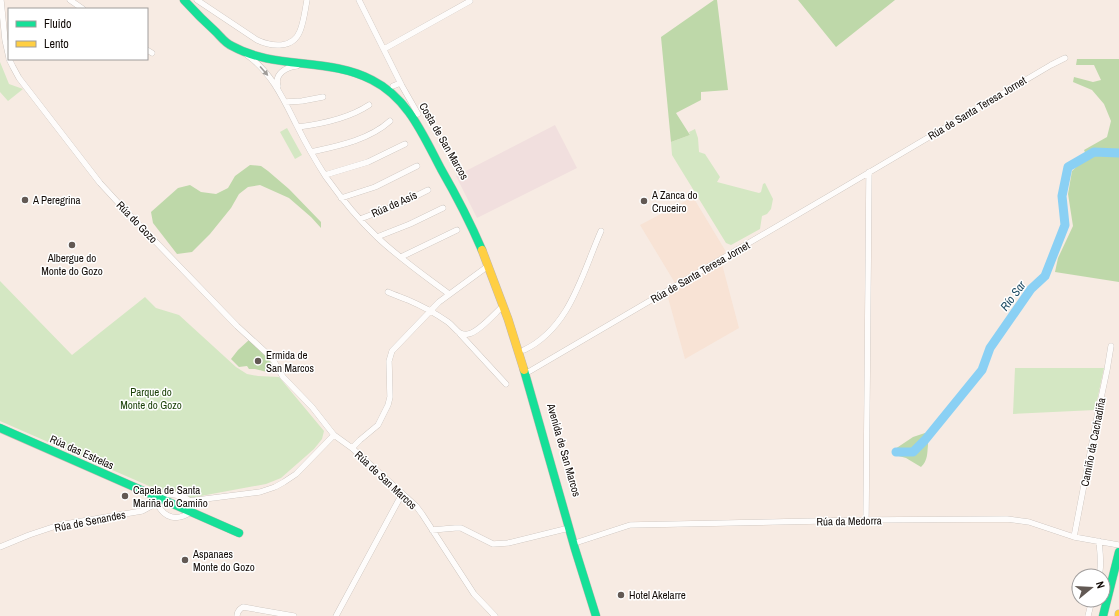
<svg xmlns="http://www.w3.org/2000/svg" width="1119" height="616" font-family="'Archivo Narrow',sans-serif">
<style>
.built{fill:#f8e3d5}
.education{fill:#f1dfde}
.green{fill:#d4e7c3}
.forest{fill:#bed8a9}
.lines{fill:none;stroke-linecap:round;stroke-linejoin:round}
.river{stroke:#8ad0f4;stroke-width:9}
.street-casing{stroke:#bfb6af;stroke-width:6}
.fast-casing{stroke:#bfb6af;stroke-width:9}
.slow-casing{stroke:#bfb6af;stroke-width:9}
.street{stroke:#fefcfb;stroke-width:5.5}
.fast{stroke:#16e098;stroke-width:8}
.slow{stroke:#ffcf43;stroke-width:8}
.oneway{fill:#a09c99}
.poi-dot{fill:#625954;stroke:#fff;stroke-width:1.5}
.labels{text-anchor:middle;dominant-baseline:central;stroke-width:3;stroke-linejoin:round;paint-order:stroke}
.street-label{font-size:11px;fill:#120b07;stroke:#fff}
.poi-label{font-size:11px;fill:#120b07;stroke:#fff;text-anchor:start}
.park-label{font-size:11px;fill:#193f06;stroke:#fff}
.water-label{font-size:12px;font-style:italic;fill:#224e65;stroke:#fff}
</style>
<rect width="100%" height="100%" fill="#f7ebe3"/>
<!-- built -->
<path class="built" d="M 693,197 L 725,250 L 724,255 L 675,283 L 640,225 Z
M 722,264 L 739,328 L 685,359 L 667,294 Z"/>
<!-- education -->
<path class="education" d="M 555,125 L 577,168 L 477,218 L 456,176 Z"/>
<!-- green -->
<path class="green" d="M 0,62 L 9,84 L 23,89 L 8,101 L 0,92 Z
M 287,128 L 302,155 L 295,159 L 280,132 Z
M 695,129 L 698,138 L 699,152 L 705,154 L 720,177 L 717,182 L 759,193 L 761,192 L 763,184 L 765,183 L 773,199 L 771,209 L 767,214 L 762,216 L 760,229 L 731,245 L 726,243 L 672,155 L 671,142 L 690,135 L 689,132 Z
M 0,281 L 72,355 L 145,297 L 156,308 L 179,315 L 236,367 L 247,374 L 258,376 L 279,377 L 324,431 L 322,439 L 314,449 L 281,478 L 266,484 L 190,498 L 149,486 L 0,421 Z
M 1015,368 L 1104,368 L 1095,410 L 1013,414 Z"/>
<!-- forest -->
<path class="forest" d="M 714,0 L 717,0 L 728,90 L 701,92 L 701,100 L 676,113 L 690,135 L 671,142 L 661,37 Z
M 798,0 L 895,0 L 836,47 Z
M 1077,59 L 1119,59 L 1119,282 L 1055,272 L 1058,258 L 1073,226 L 1068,194 L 1072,171 L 1087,157 L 1084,150 L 1107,137 L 1111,121 L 1104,104 L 1092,90 L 1073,82 L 1074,77 L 1093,82 L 1101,80 L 1094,65 L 1076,65 Z
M 250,165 L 261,166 L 268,171 L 289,189 L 321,222 L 321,228 L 311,217 L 289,198 L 260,185 L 248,187 L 239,194 L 231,208 L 210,234 L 192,252 L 177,254 L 153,223 L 151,212 L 178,188 L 190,185 L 201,192 L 216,194 L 228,188 L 235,176 Z
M 250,339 L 274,366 L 273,371 L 271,373 L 255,369 L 249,369 L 247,366 L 239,367 L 231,359 L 238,350 Z
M 925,433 C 928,438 928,440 928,445 C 927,454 928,460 921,467 L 906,458 L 895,455 L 893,451 L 895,449 L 913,437 Z"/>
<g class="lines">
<!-- river -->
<path class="river" d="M 896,452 L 913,452 L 925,440 L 982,370 L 990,348 L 1031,289 L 1045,276 L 1065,225 L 1062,196 L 1068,167 L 1094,152 L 1119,153"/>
<defs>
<path id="street" d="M 1,0 L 5,40 L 9,58
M 70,0 L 83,9
M 197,0 L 257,40 C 272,47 293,49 300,31 C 304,21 305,10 307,0
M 359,0 L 402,86 L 418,114
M 384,49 L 470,1
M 147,50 L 152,53
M 247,55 C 271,72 283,98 296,124 C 305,142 315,160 326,177 C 341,198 358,219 377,237 C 399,258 425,276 449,294
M 9,59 L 13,67 L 19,78 L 100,183 L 124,209 L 237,326 L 272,358 L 283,377 L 312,407 L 334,435 L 352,448 L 416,506 L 422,514 L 474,594 L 495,616
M 278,86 C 274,74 286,67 297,66
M 393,86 L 398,84
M 285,102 L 302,101 L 323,97
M 298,127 C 322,124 348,119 369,105
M 311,152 C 338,146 369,140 390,121
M 325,175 L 368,162 L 405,144
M 341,198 L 375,187 L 417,166
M 360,219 L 400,204 L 428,190
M 377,237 L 410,224 L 443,208
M 401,257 L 457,230
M 388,292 C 394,295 401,297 408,300 C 422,306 435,313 448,322 C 455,327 458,336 468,334 C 478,333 495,313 503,306
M 460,334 L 506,384
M 524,350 C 570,328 582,274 601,231
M 530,371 L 841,189 L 1051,65 L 1065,58
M 352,448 L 360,440 L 378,425 L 388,405 L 390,397 L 389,361 L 392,351 L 439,302 L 488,266
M 160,494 C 169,494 185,494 190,502 C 191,505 191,509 191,512 C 173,524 159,515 155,495 Z
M 189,501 L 260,492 L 275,487 L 284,482 L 296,474 L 334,435
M 866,520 L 869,172
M 432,530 L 455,528 L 461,528 L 493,544 L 508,543 L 569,528
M 1074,537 L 1097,417 L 1107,370 L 1111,346
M 578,542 L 630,525 L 866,520 L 1007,519 L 1029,522 L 1074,537 L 1119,545
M 0,547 L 29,535 L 59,525 L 142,511 L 157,503
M 1099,576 C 1102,565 1100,552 1099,541
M 237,616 C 237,611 240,609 243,607 L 294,616
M 336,616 L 402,494
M 1088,616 L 1092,600"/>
<path id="fast" d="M 184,0 C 194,11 205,22 216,32 C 221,37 225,43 232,46 C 275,70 328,57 372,80 C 408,98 423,135 441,169 C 456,195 470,222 482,250
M 524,370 L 575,549 L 596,616
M 0,428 L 239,533
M 1103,616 L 1119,552"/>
<path id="slow" d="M 482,250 L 508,319 L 524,370
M 1119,614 L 1119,616"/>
</defs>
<!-- street casing -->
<use href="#street" class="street-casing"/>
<!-- fast casing -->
<use href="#fast" class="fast-casing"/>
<!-- slow casing -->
<use href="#slow" class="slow-casing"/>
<!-- street -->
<use href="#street" class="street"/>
<!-- fast -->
<use href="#fast" class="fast"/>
<!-- slow -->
<use href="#slow" class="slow"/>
</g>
<!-- one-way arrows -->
<defs><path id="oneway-solid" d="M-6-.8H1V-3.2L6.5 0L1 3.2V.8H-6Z"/></defs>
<use class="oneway" href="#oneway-solid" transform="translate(264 71) rotate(49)"/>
<!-- markers -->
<g class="poi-dot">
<circle cx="25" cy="200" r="4"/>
<circle cx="644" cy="201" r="4"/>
<circle cx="72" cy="245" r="4"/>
<circle cx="258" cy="361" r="4"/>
<circle cx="125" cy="496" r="4"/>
<circle cx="185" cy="560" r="4"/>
<circle cx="621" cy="595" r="4"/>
</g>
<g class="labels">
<!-- street labels -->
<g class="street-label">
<text transform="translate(977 108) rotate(-31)">Rúa de Santa Teresa Jornet</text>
<text transform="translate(444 141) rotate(60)">Costa de San Marcos</text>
<text transform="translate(394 204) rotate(-24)">Rúa de Asís</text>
<text transform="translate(137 222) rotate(46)">Rúa do Gozo</text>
<text transform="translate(700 272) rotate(-30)">Rúa de Santa Teresa Jornet</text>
<text transform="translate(1093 442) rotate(-79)">Camiño da Cachadiña</text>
<text transform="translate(564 450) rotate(74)">Avenida de San Marcos</text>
<text transform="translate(82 452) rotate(24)">Rúa das Estrelas</text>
<text transform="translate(386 480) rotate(43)">Rúa de San Marcos</text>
<text transform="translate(90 521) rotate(-11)">Rúa de Senandes</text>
<text transform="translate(849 521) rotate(-1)">Rúa da Medorra</text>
</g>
<!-- poi labels -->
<g class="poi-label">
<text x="652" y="195">A Zanca do<tspan x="652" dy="13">Cruceiro</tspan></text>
<text x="33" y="200">A Peregrina</text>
<text x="72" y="258" text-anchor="middle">Albergue do<tspan x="72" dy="13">Monte do Gozo</tspan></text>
<text x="266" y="355">Ermida de<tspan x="266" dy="13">San Marcos</tspan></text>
<text x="133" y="490">Capela de Santa<tspan x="133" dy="13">Mariña do Camiño</tspan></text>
<text x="193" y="554">Aspanaes<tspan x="193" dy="13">Monte do Gozo</tspan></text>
<text x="629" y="595">Hotel Akelarre</text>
</g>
<!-- park labels -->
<g class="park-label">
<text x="151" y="392">Parque do<tspan x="151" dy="13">Monte do Gozo</tspan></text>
</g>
<!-- water labels -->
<g class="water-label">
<text transform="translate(1013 296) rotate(-53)">Río Sar</text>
</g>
</g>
<!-- legend -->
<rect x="8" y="8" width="140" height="52" fill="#ffffff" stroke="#a09d9c"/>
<rect x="16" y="21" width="20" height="6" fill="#16e098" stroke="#a09d9c"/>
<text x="44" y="28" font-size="12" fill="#120b07">Fluido</text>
<rect x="16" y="41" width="20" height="6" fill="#ffcf43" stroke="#a09d9c"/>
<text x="44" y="48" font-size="12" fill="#120b07">Lento</text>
<!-- north arrow -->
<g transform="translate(1091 588) rotate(72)"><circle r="19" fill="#ffffff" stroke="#a09d9c"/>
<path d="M0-3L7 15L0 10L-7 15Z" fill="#625954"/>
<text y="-6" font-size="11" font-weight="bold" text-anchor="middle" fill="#120b07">N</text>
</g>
</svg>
